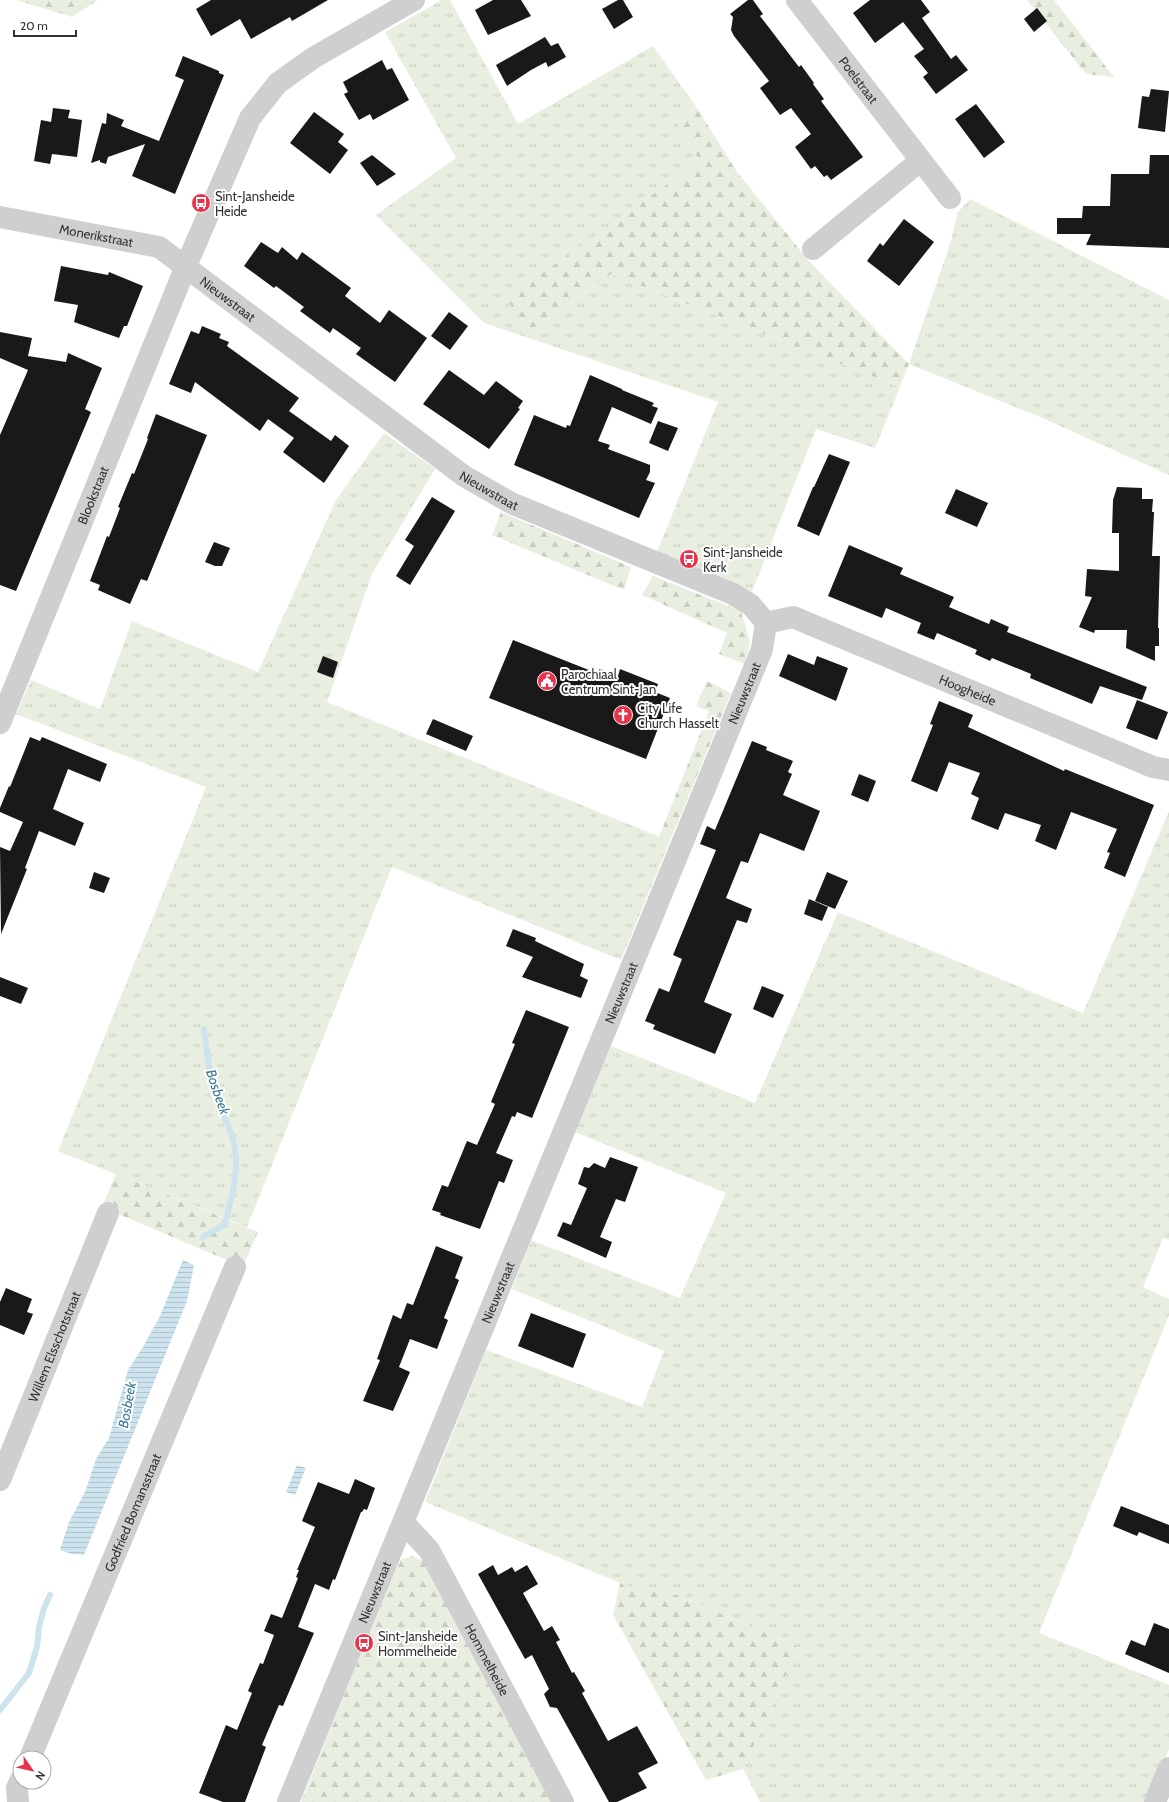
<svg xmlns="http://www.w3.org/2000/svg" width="1169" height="1802" font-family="Cabin,sans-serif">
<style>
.grass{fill:url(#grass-tufts)}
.forest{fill:url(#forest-firs)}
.water{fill:url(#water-rules)}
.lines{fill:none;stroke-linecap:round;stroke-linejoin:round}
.stream{stroke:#cde3ee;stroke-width:6}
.building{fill:#191919}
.street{stroke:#cfcfcf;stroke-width:22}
.labels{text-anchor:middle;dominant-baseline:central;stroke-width:4;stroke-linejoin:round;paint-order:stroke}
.street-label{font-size:13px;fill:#323232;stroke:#fff}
.poi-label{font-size:13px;fill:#323232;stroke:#fff;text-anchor:start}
.water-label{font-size:14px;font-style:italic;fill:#3d7a97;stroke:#fff}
</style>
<defs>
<pattern id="grass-tufts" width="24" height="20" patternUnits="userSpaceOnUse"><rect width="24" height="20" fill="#e9efe0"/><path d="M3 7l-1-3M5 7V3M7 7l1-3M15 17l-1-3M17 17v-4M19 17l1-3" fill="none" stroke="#c8cdc1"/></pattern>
<pattern id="forest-firs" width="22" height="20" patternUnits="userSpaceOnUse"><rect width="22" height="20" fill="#e9efe0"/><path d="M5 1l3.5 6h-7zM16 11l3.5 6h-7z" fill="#c8cdc1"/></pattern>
<pattern id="water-rules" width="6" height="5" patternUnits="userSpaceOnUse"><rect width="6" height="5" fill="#cde3ee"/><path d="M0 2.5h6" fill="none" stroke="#b0c3cd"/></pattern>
</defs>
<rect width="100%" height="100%" fill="#fff"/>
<!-- grass -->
<path class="grass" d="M 442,0 L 450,0 L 518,124 L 653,46 L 697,108 L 677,122 L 701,161 L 507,299 L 532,330 L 611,274 L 900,387 L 875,448 L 816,429 L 752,592 L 657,552 L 718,402 L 484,323 L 376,215 L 456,158 L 385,32 Z
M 970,199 L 1169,300 L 1169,475 L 1038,416 L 909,364 L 951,241 L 958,212 Z
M 384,433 L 435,469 L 372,574 L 327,702 L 670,841 L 621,960 L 392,867 L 247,1227 L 58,1151 L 206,787 L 16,714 L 31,680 L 100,709 L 132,621 L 258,672 L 336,500 Z
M 1169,811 L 1169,1240 L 1163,1238 L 1143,1287 L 1169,1299 L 1169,1315 L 1039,1633 L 1169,1685 L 1169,1749 L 1147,1802 L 760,1802 L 743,1769 L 799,1647 L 663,1589 L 635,1589 L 425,1502 L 486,1350 L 642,1407 L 664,1351 L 512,1289 L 531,1240 L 680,1298 L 726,1193 L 575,1132 L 611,1046 L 755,1103 L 838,912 L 1083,1013 Z"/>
<!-- forest -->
<path class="forest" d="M 16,0 L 98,0 L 72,17 Z
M 1027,0 L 1054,0 L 1114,77 L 1086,74 Z
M 697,108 L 737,172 L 808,260 L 909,364 L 900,387 L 611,274 L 532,330 L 506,299 L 700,161 L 677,122 Z
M 501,512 L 631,567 L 624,590 L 492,535 Z
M 653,576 L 741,611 L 750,642 L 745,664 L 719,654 L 727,633 L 642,595 Z
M 707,681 L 731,693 L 670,841 L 659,837 L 709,711 L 696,706 Z
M 116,1174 L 258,1232 L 243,1267 L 102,1207 Z
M 412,1556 L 425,1562 L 553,1802 L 301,1802 L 390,1582 L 400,1560 Z
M 620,1583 L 635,1589 L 663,1589 L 799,1647 L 743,1769 L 706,1780 L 613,1615 Z"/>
<!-- water -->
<path class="water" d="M 183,1260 L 194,1265 L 187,1301 L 84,1555 L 72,1554 L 60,1550 L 69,1522 L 85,1492 L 96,1459 L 109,1438 L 128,1370 L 143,1347 L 160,1316 Z
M 297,1465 L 306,1468 L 295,1495 L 286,1492 Z"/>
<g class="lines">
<!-- stream -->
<path class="stream" d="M 203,1237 L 225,1224 C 230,1202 237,1181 236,1158 C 235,1136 224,1118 217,1098 C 209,1075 207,1052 204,1029
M 0,1710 L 29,1673 L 37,1647 L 39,1627 L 44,1608 L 50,1595"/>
</g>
<!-- building -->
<path class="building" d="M 211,0 L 328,0 L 292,21 L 290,17 L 251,39 L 240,19 L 211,36 L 196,9 Z
M 493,0 L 521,0 L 531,16 L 488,35 L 475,10 Z
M 618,0 L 623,0 L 633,17 L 614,29 L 602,9 Z
M 748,0 L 753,0 L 763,14 L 760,16 L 799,67 L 801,65 L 814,83 L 813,84 L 824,99 L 821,101 L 863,157 L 831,180 L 827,175 L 824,177 L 815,166 L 811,169 L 795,147 L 811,134 L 791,108 L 780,115 L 760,88 L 769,81 L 734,36 L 731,30 L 733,17 L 730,14 Z
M 870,0 L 921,0 L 930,12 L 922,18 L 951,59 L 956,55 L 968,70 L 936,94 L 923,77 L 928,73 L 914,56 L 924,49 L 903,22 L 875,43 L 853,13 Z
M 1037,8 L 1047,21 L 1034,32 L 1024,19 Z
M 545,37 L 551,46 L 558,43 L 566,57 L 548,67 L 546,62 L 531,70 L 507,86 L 496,65 Z
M 183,56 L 219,71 L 219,73 L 224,75 L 175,194 L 132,176 L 145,144 L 108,157 L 106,164 L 100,162 L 100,160 L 91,163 L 102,123 L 106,124 L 107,113 L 124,120 L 121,126 L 159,141 L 184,80 L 175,76 Z
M 382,60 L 387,70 L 392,68 L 409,100 L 373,120 L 370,114 L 359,120 L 344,94 L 348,92 L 343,82 Z
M 1151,89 L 1169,91 L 1165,132 L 1138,128 L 1142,96 L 1149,97 Z
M 976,104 L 1005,142 L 984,158 L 955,119 Z
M 53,108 L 70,110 L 68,118 L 82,120 L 77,157 L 52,154 L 50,164 L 34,161 L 41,120 L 51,122 Z
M 314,112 L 344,134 L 338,142 L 348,150 L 330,174 L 290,143 Z
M 372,155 L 396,174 L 377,186 L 360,163 Z
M 1150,155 L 1169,155 L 1169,248 L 1086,245 L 1091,234 L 1057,234 L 1057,218 L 1082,218 L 1083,206 L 1110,206 L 1111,174 L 1149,174 Z
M 904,219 L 934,242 L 899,286 L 867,261 L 880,243 L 883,246 Z
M 261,242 L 278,253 L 282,247 L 297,260 L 302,252 L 351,288 L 345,296 L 380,323 L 389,310 L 427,338 L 395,382 L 356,354 L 361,348 L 333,328 L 330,333 L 300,311 L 304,307 L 276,286 L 274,288 L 244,266 Z
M 61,266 L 108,275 L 109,272 L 143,286 L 127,326 L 124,326 L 119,338 L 74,322 L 78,305 L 54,301 Z
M 449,312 L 468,326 L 450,350 L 431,336 Z
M 202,326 L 221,334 L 219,338 L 229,342 L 227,346 L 299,398 L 289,411 L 331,441 L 335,435 L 349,446 L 324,483 L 283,452 L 294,438 L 268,419 L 260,431 L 195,382 L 191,393 L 169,384 L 191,331 L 199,334 Z
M 0,332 L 32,338 L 28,356 L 66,362 L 68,353 L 102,368 L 85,409 L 91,412 L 16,591 L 0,585 L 0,435 L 28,370 L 0,358 Z
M 449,370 L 484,395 L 496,381 L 523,401 L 518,408 L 520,409 L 489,449 L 423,404 Z
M 590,375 L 622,389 L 622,390 L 654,403 L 652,406 L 658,408 L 651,424 L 612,407 L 598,441 L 610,445 L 608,449 L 650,465 L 650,472 L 646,480 L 655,483 L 639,518 L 514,465 L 534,415 L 566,428 L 567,425 L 570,426 Z
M 156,414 L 207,435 L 147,581 L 141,579 L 130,604 L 98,590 L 100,585 L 90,581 L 107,536 L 109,537 L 120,508 L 118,507 L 132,473 L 134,474 L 148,439 L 147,438 Z
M 658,421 L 678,428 L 668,451 L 649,443 Z
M 829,454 L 850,462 L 819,536 L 797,526 L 813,487 L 814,487 Z
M 1117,487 L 1142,488 L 1142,499 L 1153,499 L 1152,512 L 1154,512 L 1152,556 L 1160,556 L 1158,628 L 1159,628 L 1159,646 L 1155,646 L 1155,661 L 1126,648 L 1127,630 L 1095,630 L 1094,633 L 1079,627 L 1092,597 L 1085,596 L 1087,569 L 1119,571 L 1119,533 L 1112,533 L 1113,500 Z
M 956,489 L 988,503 L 977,527 L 945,513 Z
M 432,497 L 455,511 L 410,585 L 396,576 L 414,546 L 405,540 Z
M 214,542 L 230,548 L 222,566 L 215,566 L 205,562 Z
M 849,545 L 903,568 L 900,574 L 954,597 L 949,607 L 989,624 L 991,619 L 1009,627 L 1007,632 L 1147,687 L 1142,700 L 1100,686 L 1092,704 L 1030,678 L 1031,674 L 992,658 L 990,661 L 975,654 L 977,650 L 937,633 L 934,640 L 917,633 L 921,623 L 886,608 L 882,618 L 828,596 Z
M 513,640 L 599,674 L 601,669 L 618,676 L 620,669 L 658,684 L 655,692 L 670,698 L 646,759 L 489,698 Z
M 788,654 L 814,665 L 817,656 L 848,668 L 836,701 L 779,676 Z
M 323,656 L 338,662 L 333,678 L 317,672 Z
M 1137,700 L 1168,712 L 1157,740 L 1126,728 Z
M 939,701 L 973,715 L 968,727 L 1064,771 L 1065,769 L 1154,805 L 1125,877 L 1104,868 L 1110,853 L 1107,852 L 1117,829 L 1071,812 L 1056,850 L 1035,841 L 1041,825 L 1005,813 L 998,830 L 971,819 L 979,798 L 971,794 L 980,773 L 949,762 L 937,792 L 911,781 L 933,725 L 930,724 Z
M 433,719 L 473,736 L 466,751 L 426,734 Z
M 30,737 L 40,741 L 42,737 L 107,764 L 100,782 L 68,769 L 53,809 L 84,823 L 75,846 L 39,831 L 25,868 L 27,869 L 1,934 L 0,847 L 10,851 L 23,822 L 0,812 L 0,808 L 9,786 L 10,787 Z
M 752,741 L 767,747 L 766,750 L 793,761 L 788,772 L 792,774 L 783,795 L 820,811 L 804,851 L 760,833 L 748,863 L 741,861 L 726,898 L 752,909 L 747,923 L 737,920 L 704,1002 L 732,1014 L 715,1054 L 653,1029 L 655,1025 L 645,1021 L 659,988 L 669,992 L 682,959 L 673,955 L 716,850 L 700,844 L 707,826 L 715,830 Z
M 859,774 L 876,781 L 868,802 L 851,795 Z
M 94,872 L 110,878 L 104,893 L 89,888 Z
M 827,872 L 848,881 L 835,909 L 815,901 Z
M 809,899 L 828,907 L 822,921 L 804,914 Z
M 513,929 L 536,938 L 535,941 L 584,964 L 580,976 L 588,980 L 581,998 L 522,977 L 533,957 L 506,946 Z
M 0,977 L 28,988 L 21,1004 L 0,996 Z
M 762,986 L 784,995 L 773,1018 L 753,1009 Z
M 526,1010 L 569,1027 L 532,1118 L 517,1112 L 515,1117 L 512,1116 L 496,1153 L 513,1160 L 504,1183 L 499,1181 L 480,1229 L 440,1215 L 441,1213 L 432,1210 L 442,1185 L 448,1187 L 467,1141 L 477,1145 L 495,1104 L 491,1102 L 515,1044 L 512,1043 Z
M 610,1157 L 638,1167 L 625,1202 L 616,1199 L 600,1237 L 612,1242 L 606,1258 L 557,1236 L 563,1222 L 571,1225 L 587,1188 L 578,1184 L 584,1167 L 589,1168 L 594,1163 L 605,1168 Z
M 436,1246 L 463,1257 L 455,1278 L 459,1280 L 444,1318 L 448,1320 L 437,1349 L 410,1339 L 399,1367 L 410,1372 L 393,1411 L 363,1401 L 380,1360 L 377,1359 L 393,1315 L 401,1319 L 407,1303 L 413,1305 Z
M 6,1288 L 32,1299 L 27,1312 L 33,1314 L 24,1335 L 0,1325 L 0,1302 Z
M 531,1313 L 586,1334 L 573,1368 L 518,1346 Z
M 355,1479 L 375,1488 L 367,1510 L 364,1509 L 362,1512 L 361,1512 L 335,1580 L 333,1579 L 329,1590 L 315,1584 L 298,1627 L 314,1633 L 283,1706 L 279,1705 L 262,1745 L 266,1747 L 245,1802 L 223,1802 L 199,1793 L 226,1725 L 237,1730 L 252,1693 L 248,1691 L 260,1663 L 263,1664 L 274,1635 L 264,1631 L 271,1614 L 282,1618 L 298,1578 L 296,1577 L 299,1570 L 297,1570 L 315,1527 L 302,1521 L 318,1482 L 349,1494 Z
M 1121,1506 L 1169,1525 L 1169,1544 L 1139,1532 L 1137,1536 L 1113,1526 Z
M 493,1565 L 498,1575 L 512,1567 L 515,1572 L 527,1565 L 538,1584 L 523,1593 L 544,1631 L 552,1626 L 560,1640 L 556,1642 L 572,1673 L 574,1672 L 585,1691 L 582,1693 L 608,1741 L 637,1726 L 658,1763 L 638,1773 L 647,1788 L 617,1802 L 609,1802 L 557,1708 L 550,1707 L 544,1694 L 549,1689 L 532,1655 L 525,1659 L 478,1574 Z
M 1154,1623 L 1169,1629 L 1169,1673 L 1125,1654 L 1131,1640 L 1145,1646 Z"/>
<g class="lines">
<!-- street -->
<g class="street">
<path id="s1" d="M 797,0 L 950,198"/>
<path id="s2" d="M 0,217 L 159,247 L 464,476 L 511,503 L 733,594 L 751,605 L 766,623"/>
<path d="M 813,249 L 920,161"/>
<path id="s3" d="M 766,623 L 793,617 L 1153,767 L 1169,770"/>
<path id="s4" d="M 0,723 L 186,266 L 250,118 L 278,83 L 313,58 L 414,0"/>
<path id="s5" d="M 0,1480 L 108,1213"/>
<path id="s6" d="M 404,1523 L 429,1550 L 563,1802"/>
<path id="s7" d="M 30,1758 L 235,1267"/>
<path d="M 18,1802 L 17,1788 L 20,1781"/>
<path id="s8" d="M 288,1802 L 749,681 L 762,649 L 766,623"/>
<path d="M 1155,1802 L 1169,1768"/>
</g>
</g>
<!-- icons -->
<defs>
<symbol id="bus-disc" viewBox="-11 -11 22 22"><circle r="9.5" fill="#e9334d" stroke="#fff"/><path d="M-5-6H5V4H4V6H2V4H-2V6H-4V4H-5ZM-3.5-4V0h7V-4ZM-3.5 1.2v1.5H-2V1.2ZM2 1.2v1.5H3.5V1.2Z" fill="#fff"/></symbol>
<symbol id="civic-disc" viewBox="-11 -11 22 22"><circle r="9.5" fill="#e9334d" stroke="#fff"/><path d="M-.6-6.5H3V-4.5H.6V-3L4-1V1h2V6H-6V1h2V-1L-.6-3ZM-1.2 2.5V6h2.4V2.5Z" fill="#fff"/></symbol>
<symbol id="church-disc" viewBox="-11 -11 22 22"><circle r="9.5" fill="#e9334d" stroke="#fff"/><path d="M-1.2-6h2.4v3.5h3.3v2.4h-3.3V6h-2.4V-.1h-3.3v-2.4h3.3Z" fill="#fff"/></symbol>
</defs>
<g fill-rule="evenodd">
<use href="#bus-disc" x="190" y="192" width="22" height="22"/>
<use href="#bus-disc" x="678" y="548" width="22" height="22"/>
<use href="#civic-disc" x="536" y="670" width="22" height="22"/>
<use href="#church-disc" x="612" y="704" width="22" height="22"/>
<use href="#bus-disc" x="353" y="1632" width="22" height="22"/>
</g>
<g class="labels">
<!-- street labels -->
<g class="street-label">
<text stroke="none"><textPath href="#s1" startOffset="101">Poelstraat</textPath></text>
<text stroke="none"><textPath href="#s2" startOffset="98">Monerikstraat</textPath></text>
<text stroke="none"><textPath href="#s2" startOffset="248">Nieuwstraat</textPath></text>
<text stroke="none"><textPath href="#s2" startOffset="572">Nieuwstraat</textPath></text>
<text stroke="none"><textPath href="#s4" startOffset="246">Blookstraat</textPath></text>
<text stroke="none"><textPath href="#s3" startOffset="217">Hoogheide</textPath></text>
<text stroke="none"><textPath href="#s8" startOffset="1199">Nieuwstraat</textPath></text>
<text stroke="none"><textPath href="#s8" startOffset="875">Nieuwstraat</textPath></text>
<text stroke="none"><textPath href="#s8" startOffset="551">Nieuwstraat</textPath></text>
<text stroke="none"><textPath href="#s5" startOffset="144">Willem Elsschotstraat</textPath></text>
<text stroke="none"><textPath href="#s7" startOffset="266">Godfried Bomansstraat</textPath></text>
<text stroke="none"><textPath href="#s8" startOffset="227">Nieuwstraat</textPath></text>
<text stroke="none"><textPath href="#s6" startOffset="161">Hommelheide</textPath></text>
</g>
<!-- poi labels -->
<g class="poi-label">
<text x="215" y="196">Sint-Jansheide<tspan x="215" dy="15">Heide</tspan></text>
<text x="703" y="552">Sint-Jansheide<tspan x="703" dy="15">Kerk</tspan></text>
<text x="561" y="674">Parochiaal<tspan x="561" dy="15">Centrum Sint-Jan</tspan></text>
<text x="637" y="708">City Life<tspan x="637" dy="15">Church Hasselt</tspan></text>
<text x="378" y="1636">Sint-Jansheide<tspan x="378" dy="15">Hommelheide</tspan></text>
</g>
<!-- water labels -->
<g class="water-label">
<text transform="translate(218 1092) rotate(71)">Bosbeek</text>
<text transform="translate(127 1405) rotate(-80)">Bosbeek</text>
</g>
</g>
<!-- north arrow -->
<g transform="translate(32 1770) rotate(124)"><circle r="19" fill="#ffffff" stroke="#adadad"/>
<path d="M0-3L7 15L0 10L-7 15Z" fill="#e9334d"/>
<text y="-6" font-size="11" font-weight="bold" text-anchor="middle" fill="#323232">N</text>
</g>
<!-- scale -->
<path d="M14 30v6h62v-6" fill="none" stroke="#323232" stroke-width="2"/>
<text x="20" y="30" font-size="12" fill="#323232" stroke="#ffffff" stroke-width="3" paint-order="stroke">20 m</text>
</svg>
